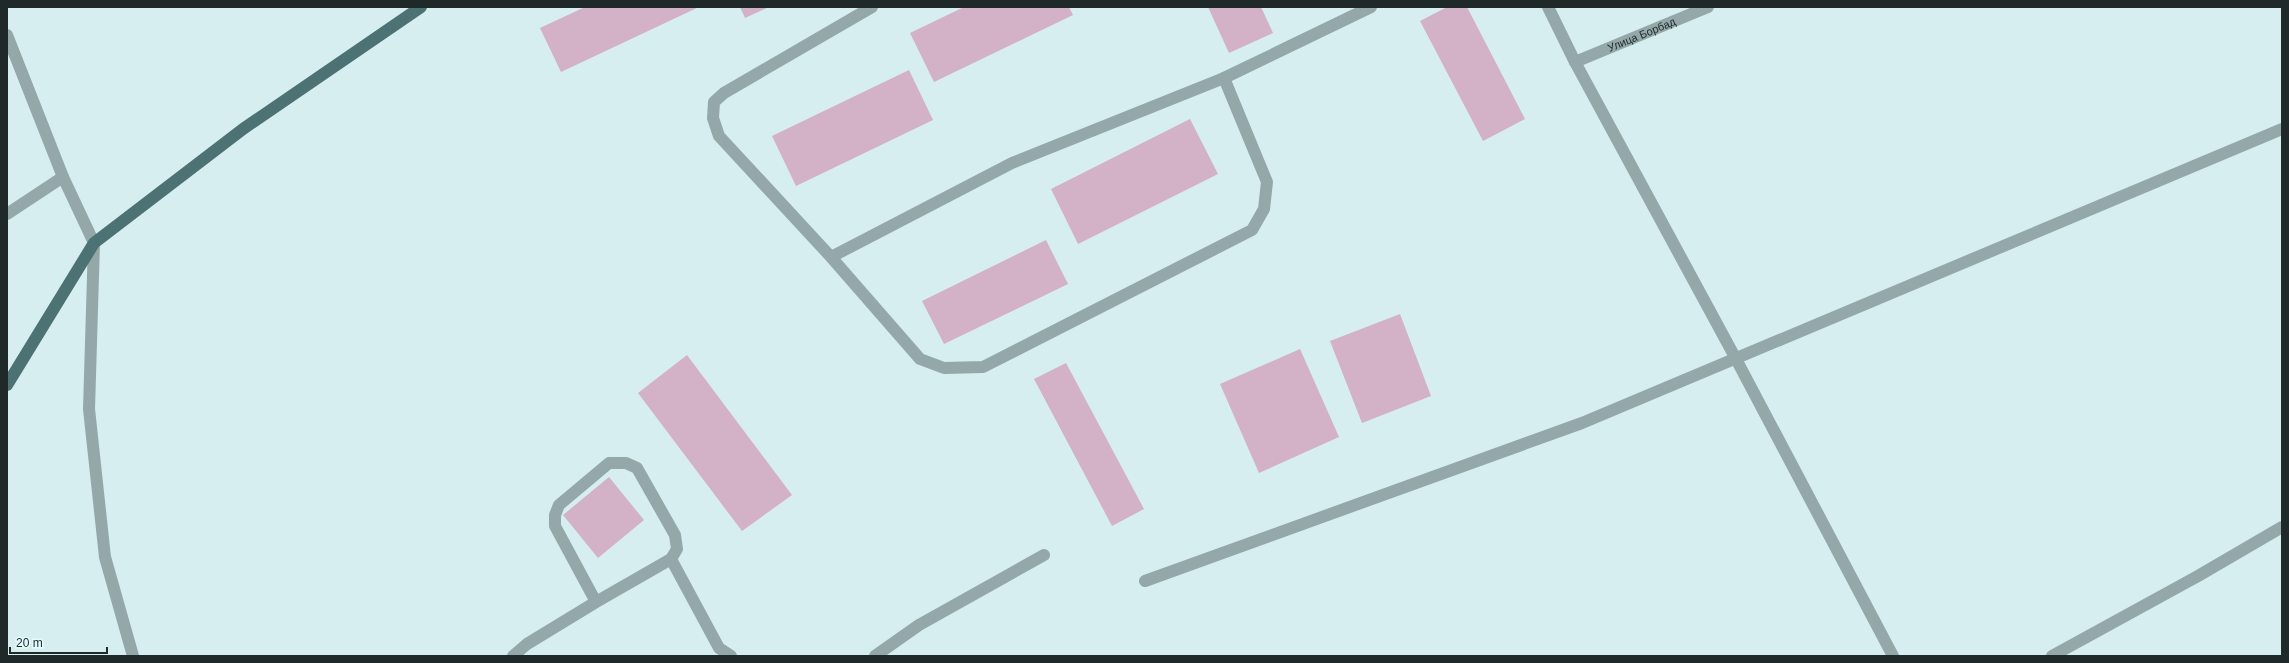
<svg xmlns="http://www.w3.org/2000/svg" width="2289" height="663" font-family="Helvetica,sans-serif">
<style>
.building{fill:#d3b1c6}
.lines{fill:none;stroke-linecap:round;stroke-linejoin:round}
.minor{stroke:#94a8a9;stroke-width:12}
.major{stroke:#4d7274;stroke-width:12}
.labels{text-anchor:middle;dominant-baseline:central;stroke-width:3.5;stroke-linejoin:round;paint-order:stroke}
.street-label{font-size:11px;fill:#1f2929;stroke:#e3fbfd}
</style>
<rect width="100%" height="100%" fill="#d6eeef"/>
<!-- building -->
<path class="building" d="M 585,7 L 699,7 L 561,72 L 540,28 Z
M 740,7 L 769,7 L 745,18 Z
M 964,7 L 1069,7 L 1073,15 L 934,82 L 910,33 Z
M 1208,7 L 1261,7 L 1273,33 L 1229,53 Z
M 1447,7 L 1467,7 L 1525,119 L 1483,141 L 1420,21 Z
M 909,70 L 933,120 L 796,186 L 772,136 Z
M 1190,119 L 1218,174 L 1078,244 L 1051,189 Z
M 1046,240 L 1068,284 L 944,344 L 922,301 Z
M 1400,314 L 1431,396 L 1362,423 L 1330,341 Z
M 1300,349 L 1339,437 L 1259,473 L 1220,384 Z
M 687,355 L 792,495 L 742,531 L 638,393 Z
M 1066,363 L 1144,509 L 1112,526 L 1034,379 Z
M 609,477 L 644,520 L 598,558 L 563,515 Z"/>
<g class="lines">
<!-- minor -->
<g class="minor">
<path d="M 872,7 L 724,93 L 714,102 L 713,118 L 719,136 L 831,257 L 920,359 L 944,368 L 983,367 L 1252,230 L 1264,209 L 1267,182 L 1224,78"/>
<path d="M 1548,7 L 1575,62 L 1736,359 L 1893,656"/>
<path d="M 7,35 L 63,177 L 94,243 L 89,409 L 105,557 L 133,656"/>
<path id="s1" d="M 1575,62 L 1708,7"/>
<path d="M 7,214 L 63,177"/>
<path d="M 831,257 L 1012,163 L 1224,78 L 1371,7"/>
<path d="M 671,559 L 719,648 L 731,656"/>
<path d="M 1145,581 L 1582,423 L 2282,129"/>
<path d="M 513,656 L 527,644 L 596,602 L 671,559 L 677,549 L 675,535 L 637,468 L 626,463 L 609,463 L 559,505 L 555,515 L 555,526 L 596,602"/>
<path d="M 875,656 L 919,625 L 1044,555"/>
<path d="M 2052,656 L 2198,576 L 2282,527"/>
</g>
<!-- major -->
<path class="major" d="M 7,385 L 94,243 L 243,129 L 421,7"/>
</g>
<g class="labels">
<!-- street labels -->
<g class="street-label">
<text stroke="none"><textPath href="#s1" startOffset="72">Улица Борбад</textPath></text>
</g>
</g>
<!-- border -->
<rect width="2289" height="663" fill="none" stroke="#1f2929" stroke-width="16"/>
<!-- scale -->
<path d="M10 647v6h97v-6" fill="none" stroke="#1f2929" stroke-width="2"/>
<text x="16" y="647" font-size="12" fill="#1f2929" stroke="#e3fbfd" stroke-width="3" paint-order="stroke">20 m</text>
</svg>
